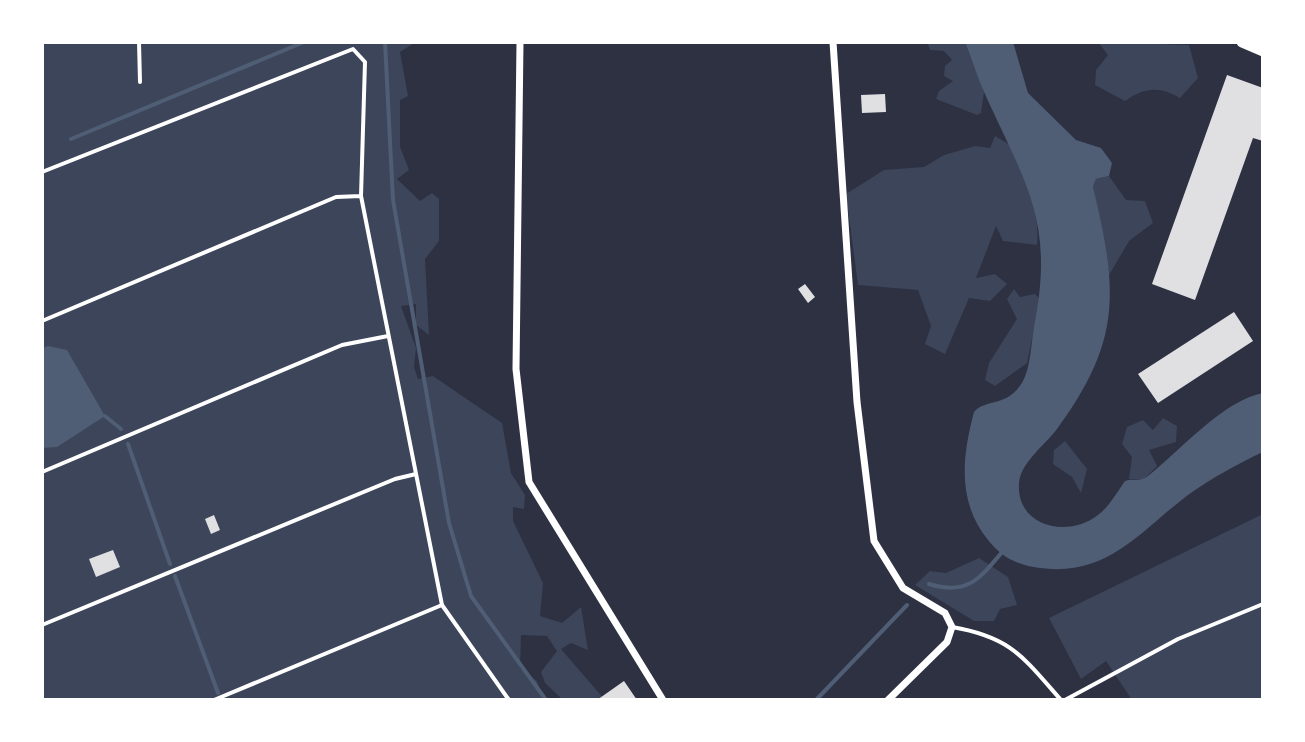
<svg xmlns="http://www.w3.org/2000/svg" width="1305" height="742" font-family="'Open Sans',sans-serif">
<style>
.green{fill:#3c4559}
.water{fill:#4f5d75}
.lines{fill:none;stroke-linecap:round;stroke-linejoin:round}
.stream{stroke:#4f5d75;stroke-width:4}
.building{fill:#e0e0e3}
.service{stroke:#fff;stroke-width:4}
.minor{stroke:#fff;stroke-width:7}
.secondary{stroke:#fff;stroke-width:11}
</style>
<rect width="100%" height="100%" fill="#2d3142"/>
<!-- green -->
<path class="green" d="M 42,42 L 416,42 L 400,52 L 408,96 L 400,100 L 400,147 L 409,170 L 397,179 L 420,201 L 432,193 L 439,199 L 439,241 L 425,259 L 429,335 L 416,325 L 416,304 L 401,306 L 416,348 L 414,367 L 418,379 L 433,376 L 502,423 L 511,473 L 525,495 L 524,509 L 513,507 L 513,521 L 543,583 L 540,616 L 562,623 L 581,607 L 588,650 L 571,643 L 561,649 L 605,700 L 563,700 L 545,683 L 541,672 L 557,651 L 547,636 L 521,635 L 520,668 L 537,681 L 544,700 L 42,700 Z
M 927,42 L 965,42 L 984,92 L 981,113 L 977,115 L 936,99 L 939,91 L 953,81 L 944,76 L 945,66 L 952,60 L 944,51 L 930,50 Z
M 1098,42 L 1189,45 L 1198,78 L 1180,98 C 1160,86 1145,87 1125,101 L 1095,85 L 1096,70 L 1108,55 Z
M 995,136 C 1000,139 1008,143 1012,147 C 1029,166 1040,220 1037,245 L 1003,241 L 996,226 L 976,278 L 995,274 L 1007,284 L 990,301 L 969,298 L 945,354 L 925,344 L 931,326 L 918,290 L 858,285 L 846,194 L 884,170 L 924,167 L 944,155 L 975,146 L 990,148 Z
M 1109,176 L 1126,200 L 1145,201 L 1153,223 L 1129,241 L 1109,275 L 1093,187 L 1096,179 Z
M 1014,289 L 1020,297 L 1035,294 L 1040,299 L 1027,363 L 995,386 L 985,380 L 989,363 L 1017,319 L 1007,299 Z
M 1163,418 L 1177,426 L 1176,442 L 1149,450 L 1157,466 L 1144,479 L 1129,479 L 1132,457 L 1122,444 L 1127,427 L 1143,420 L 1153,430 Z
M 1065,441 L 1087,469 L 1081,493 L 1072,477 L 1053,464 L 1054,450 Z
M 1263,514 L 1263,700 L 1132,700 L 1106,661 L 1081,679 L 1049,618 Z
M 979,558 L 1008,577 L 1017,605 L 1000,609 L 994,621 L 974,621 L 915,585 L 930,571 L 946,573 Z"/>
<!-- water -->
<path class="water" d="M 965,42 L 1013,42 L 1028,93 L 1076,140 L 1101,148 L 1112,163 L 1109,176 L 1096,179 L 1093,187 C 1118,291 1122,340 1057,429 C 1045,445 1021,462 1019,483 C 1016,528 1069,538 1098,515 C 1109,507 1117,492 1125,481 C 1132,478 1141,482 1148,476 C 1180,451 1222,401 1263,393 L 1263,452 C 1237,464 1212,478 1188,495 C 1140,531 1108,577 1040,568 C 1018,565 1002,558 988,540 C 957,502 962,457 974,412 C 985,398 1008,408 1023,381 C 1031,366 1031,343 1034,327 C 1055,221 1026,185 985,94 C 977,77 972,59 965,42 Z
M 48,346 L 67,350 L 105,416 L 57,447 L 42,448 L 42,348 Z"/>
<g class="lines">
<!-- stream -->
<path class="stream" d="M 385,42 L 393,200 L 449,523 L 471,596 L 546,700
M 71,139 L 304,42
M 105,416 L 121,429
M 128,444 L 170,564
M 175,576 L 218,693
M 929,584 C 968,596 980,578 1003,551
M 816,700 L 907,605"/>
</g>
<!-- building -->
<path class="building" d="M 1227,75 L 1263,88 L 1263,141 L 1253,138 L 1195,300 L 1152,284 Z
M 885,94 L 886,112 L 862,113 L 861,95 Z
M 805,284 L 815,297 L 808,303 L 798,289 Z
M 1234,312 L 1253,341 L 1158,403 L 1138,374 Z
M 214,515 L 220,530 L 211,534 L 205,519 Z
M 113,550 L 120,567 L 96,577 L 89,559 Z
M 624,681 L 637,700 L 597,700 Z"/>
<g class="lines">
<!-- service -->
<path class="service" d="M 139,42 L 140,82
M 42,172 L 353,49 L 365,62 L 361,196 L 442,605 L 509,700
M 42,321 L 336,197 L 361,196
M 42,472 L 342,345 L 388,336
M 42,625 L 395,479 L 416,474
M 952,627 C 1011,637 1023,657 1061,700
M 214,700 L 442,605
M 1065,700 L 1178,639 L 1263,604"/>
<!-- minor -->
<path class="minor" d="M 520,42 L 516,369 L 529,482 L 663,700
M 833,42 L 857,402 L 874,541 L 903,588 L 945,613 L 952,627 L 947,642 L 888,700"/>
<!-- secondary -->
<path class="secondary" d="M 1242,42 L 1263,51"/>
</g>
<!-- border -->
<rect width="1305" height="742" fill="none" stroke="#ffffff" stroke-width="88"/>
</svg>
